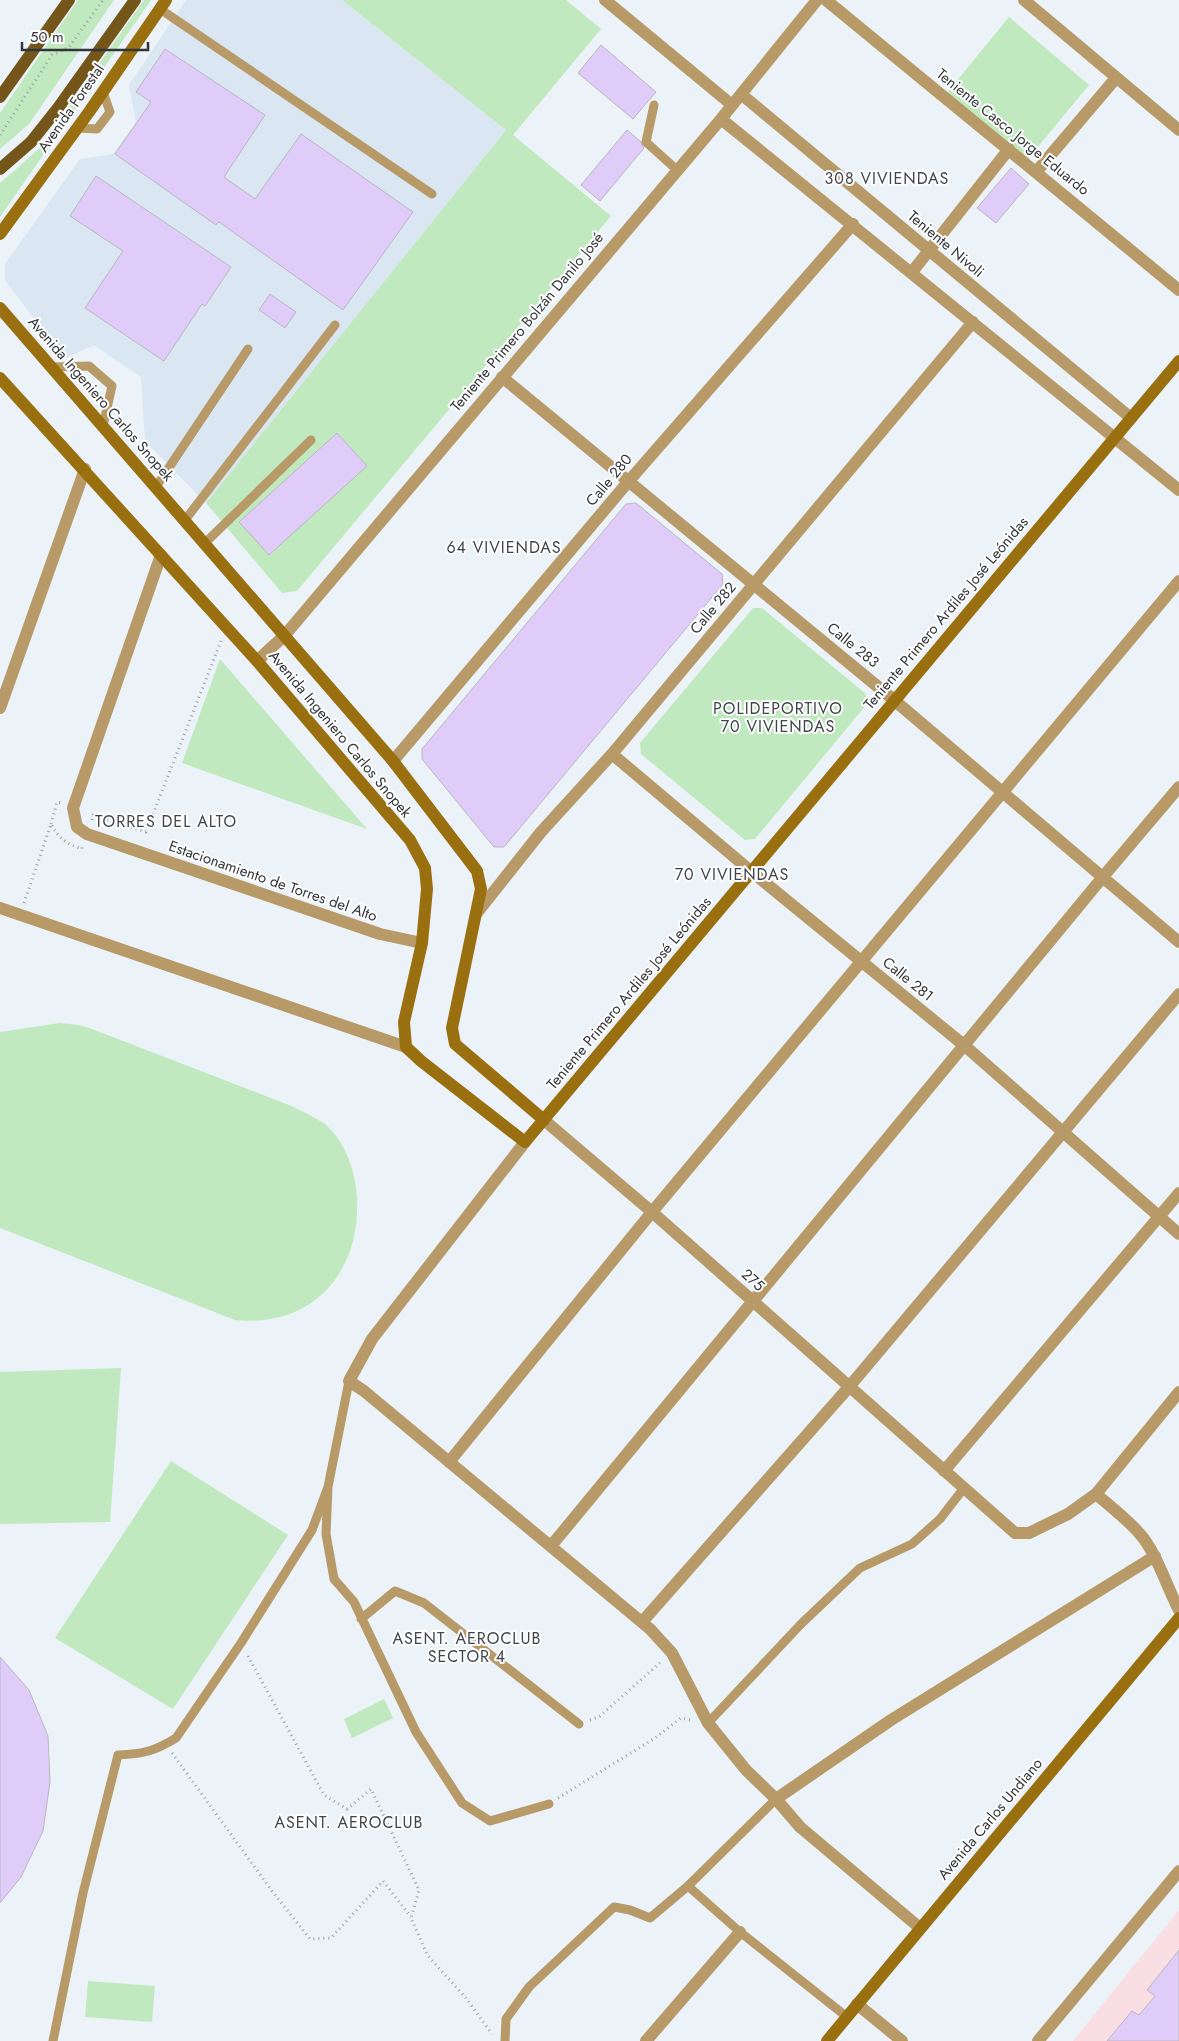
<svg xmlns="http://www.w3.org/2000/svg" width="1179" height="2041" font-family="Jost,sans-serif">
<style>
.built{fill:#dae6f2}
.education{fill:#f9dfe4}
.green{fill:#c1e9bf}
.building{fill:#e0ccf9;stroke:#bab7bf}
.lines{fill:none;stroke-linecap:round;stroke-linejoin:round}
.path{stroke:#9ca1a6;stroke-width:3;stroke-dasharray:1 4;stroke-linecap:butt}
.lane{stroke:#b79a68;stroke-width:9}
.street{stroke:#b79a68;stroke-width:12}
.secondary{stroke:#9a6f10;stroke-width:12}
.primary{stroke:#74561a;stroke-width:12}
.labels{text-anchor:middle;dominant-baseline:central;stroke-width:4;stroke-linejoin:round;paint-order:stroke}
.street-label{font-size:15px;fill:#333639;stroke:#fefefe}
.neighbourhood-label{font-size:16px;letter-spacing:1px;fill:#40454b;stroke:#fefefe}
</style>
<rect width="100%" height="100%" fill="#ebf2f8"/>
<!-- built -->
<path class="built" d="M 186,0 L 342,0 L 506,130 L 206,503 L 145,441 L 141,377 L 94,345 L 64,359 L 5,280 L 5,264 L 80,159 L 113,154 L 136,122 L 129,85 Z"/>
<!-- education -->
<path class="education" d="M 1179,1910 L 1179,2041 L 1073,2041 Z"/>
<!-- green -->
<path class="green" d="M 78,0 L 114,0 L 29,124 L 0,149 L 0,113 Z
M 144,0 L 151,0 L 0,217 L 0,183 L 40,148 Z
M 342,0 L 566,0 L 601,29 L 513,135 L 611,216 L 297,591 L 282,593 L 206,503 L 506,130 Z
M 1009,17 L 1089,85 L 1027,160 L 946,94 Z
M 753,608 L 762,608 L 866,694 L 867,704 L 755,839 L 745,840 L 641,754 L 640,743 Z
M 220,659 L 367,829 L 182,763 Z
M 60,1023 L 78,1025 L 92,1029 L 289,1105 C 302,1111 315,1117 326,1125 C 345,1141 356,1173 357,1197 C 361,1272 313,1328 235,1320 L 0,1228 L 0,1032 Z
M 121,1368 L 110,1522 L 0,1524 L 0,1372 Z
M 171,1461 L 288,1535 L 173,1709 L 55,1638 Z
M 384,1699 L 393,1718 L 352,1738 L 344,1719 Z
M 88,1981 L 155,1986 L 152,2022 L 85,2017 Z"/>
<!-- building -->
<path class="building" d="M 601,45 L 656,92 L 633,119 L 578,73 Z
M 165,49 L 265,115 L 224,177 L 255,199 L 301,134 L 413,212 L 343,310 L 219,222 L 216,225 L 115,154 L 151,102 L 136,92 Z
M 627,130 L 640,141 L 644,148 L 600,201 L 581,185 Z
M 1011,168 L 1029,184 L 996,223 L 977,208 Z
M 96,176 L 231,267 L 205,306 L 202,304 L 164,361 L 85,308 L 123,251 L 70,216 Z
M 270,294 L 296,312 L 285,328 L 259,310 Z
M 337,433 L 367,466 L 269,555 L 239,522 Z
M 636,503 L 722,574 L 723,584 L 504,847 L 494,847 L 422,759 L 422,749 L 626,504 Z
M 0,1657 L 29,1690 L 48,1736 L 50,1782 L 43,1831 L 21,1877 L 0,1903 Z
M 1179,1950 L 1179,2041 L 1107,2041 L 1132,2011 L 1139,2015 L 1155,1996 L 1147,1990 Z"/>
<g class="lines">
<!-- path -->
<path class="path" d="M 0,135 L 52,55 L 69,47 L 103,0
M 92,820 L 93,815 L 146,832 L 221,641
M 51,824 L 57,802 L 61,803
M 24,903 L 51,824 C 58,838 67,844 82,849 L 82,847
M 248,1656 L 324,1795 L 347,1809 L 371,1789 L 419,1890 L 411,1918 L 428,1956 L 466,1998 L 492,2034
M 590,1720 L 600,1716 L 662,1661
M 172,1753 L 272,1891 L 310,1939 L 331,1938 L 383,1881 L 411,1917
M 558,1798 L 655,1738 L 681,1718 L 690,1720"/>
<!-- lane -->
<path class="lane" d="M 160,9 L 432,194
M 654,105 L 646,142 L 677,170
M 78,128 L 97,129 L 110,112 L 103,92
M 52,367 L 89,366 L 112,386 L 103,426
M 156,487 L 248,349
M 185,520 L 335,325
M 205,543 L 311,440
M 349,1381 L 328,1487 L 326,1534 L 334,1579 L 354,1602 L 416,1732 L 462,1803 L 490,1821 L 549,1804
M 361,1619 L 395,1591 L 424,1603 L 579,1724
M 708,1723 L 801,1624 L 860,1568 L 912,1544 L 940,1519 L 964,1488
M 688,1886 L 740,1932 L 847,2017
M 53,2041 L 83,1893 L 118,1755 C 143,1754 155,1751 176,1738 L 241,1643 L 312,1530 L 328,1487
M 505,2041 L 506,2019 L 529,1987 L 614,1907 L 630,1910 L 650,1918 L 688,1886 L 776,1799"/>
<!-- street -->
<path class="street" d="M 605,0 L 732,105
M 826,0 L 1179,290
M 1024,0 L 1179,130
M 741,94 L 1131,418
M 721,119 L 1179,490
M 1037,171 L 1116,78
M 912,272 L 1009,149
M 502,377 L 894,700 L 1179,942
M 161,555 L 73,808 L 77,827 L 87,834 L 380,934 L 422,943
M 257,661 L 285,635 L 721,119 L 817,0
M 0,708 L 85,469
M 612,754 L 752,872 L 965,1046 L 1179,1234
M 393,761 L 628,482 L 853,224
M 0,908 L 406,1047
M 476,914 L 541,832 L 612,754 L 973,322
M 544,1120 L 652,1212 L 1015,1533 L 1029,1533 L 1068,1514 L 1096,1494 L 1179,1392
M 525,1142 L 372,1339 L 349,1381 L 364,1391 L 650,1629 L 672,1653 L 708,1723 L 746,1770 L 776,1799 L 800,1827 L 920,1928
M 449,1462 L 652,1212 L 1179,581
M 944,1471 L 1179,1193
M 1096,1494 C 1111,1507 1127,1519 1140,1534 C 1156,1552 1167,1587 1179,1610
M 551,1546 L 1102,878 L 1179,787
M 642,1622 L 849,1387 L 1179,994
M 776,1799 L 891,1720 L 1155,1556
M 857,2004 L 902,2041
M 646,2041 L 740,1932
M 1038,2041 L 1179,1871"/>
<!-- secondary -->
<path class="secondary" d="M 0,234 L 89,112 L 166,0
M 0,308 L 393,761 L 477,871 L 481,889 L 452,1028 L 455,1044 L 544,1120
M 0,378 L 257,661 L 410,840 L 425,868 L 427,889 L 422,943 L 404,1022 L 406,1047 L 421,1061 L 525,1142 L 1179,361
M 827,2041 L 1179,1618"/>
<!-- primary -->
<path class="primary" d="M 0,97 L 69,0
M 0,169 L 31,142 L 58,108 L 135,0"/>
</g>
<g class="labels">
<!-- street labels -->
<g class="street-label">
<text transform="translate(71 108) rotate(-55)">Avenida Forestal</text>
<text transform="translate(1013 132) rotate(39)">Teniente Casco Jorge Eduardo</text>
<text transform="translate(946 244) rotate(40)">Teniente Nivoli</text>
<text transform="translate(527 322) rotate(-50)">Teniente Primero Bolzán Danilo José</text>
<text transform="translate(101 399) rotate(49)">Avenida Ingeniero Carlos Snopek</text>
<text transform="translate(609 480) rotate(-50)">Calle 280</text>
<text transform="translate(713 608) rotate(-50)">Calle 282</text>
<text transform="translate(946 613) rotate(-50)">Teniente Primero Ardiles José Leónidas</text>
<text transform="translate(853 645) rotate(39)">Calle 283</text>
<text transform="translate(340 734) rotate(50)">Avenida Ingeniero Carlos Snopek</text>
<text transform="translate(273 881) rotate(19)">Estacionamiento de Torres del Alto</text>
<text transform="translate(908 979) rotate(39)">Calle 281</text>
<text transform="translate(629 993) rotate(-50)">Teniente Primero Ardiles José Leónidas</text>
<text transform="translate(753 1280) rotate(42)">275</text>
<text transform="translate(990 1819) rotate(-50)">Avenida Carlos Undiano</text>
</g>
<!-- neighbourhood labels -->
<g class="neighbourhood-label">
<text x="887" y="178">308 VIVIENDAS</text>
<text x="504" y="547">64 VIVIENDAS</text>
<text x="778" y="708">POLIDEPORTIVO<tspan x="778" dy="18">70 VIVIENDAS</tspan></text>
<text x="166" y="821">TORRES DEL ALTO</text>
<text x="732" y="874">70 VIVIENDAS</text>
<text x="467" y="1638">ASENT. AEROCLUB<tspan x="467" dy="18">SECTOR 4</tspan></text>
<text x="349" y="1822">ASENT. AEROCLUB</text>
</g>
</g>
<!-- scale -->
<path d="M22 42v8h126v-8" fill="none" stroke="#333639" stroke-width="2.5"/>
<text x="30" y="42" font-size="15" fill="#333639" stroke="#fefefe" stroke-width="4" paint-order="stroke">50 m</text>
</svg>
